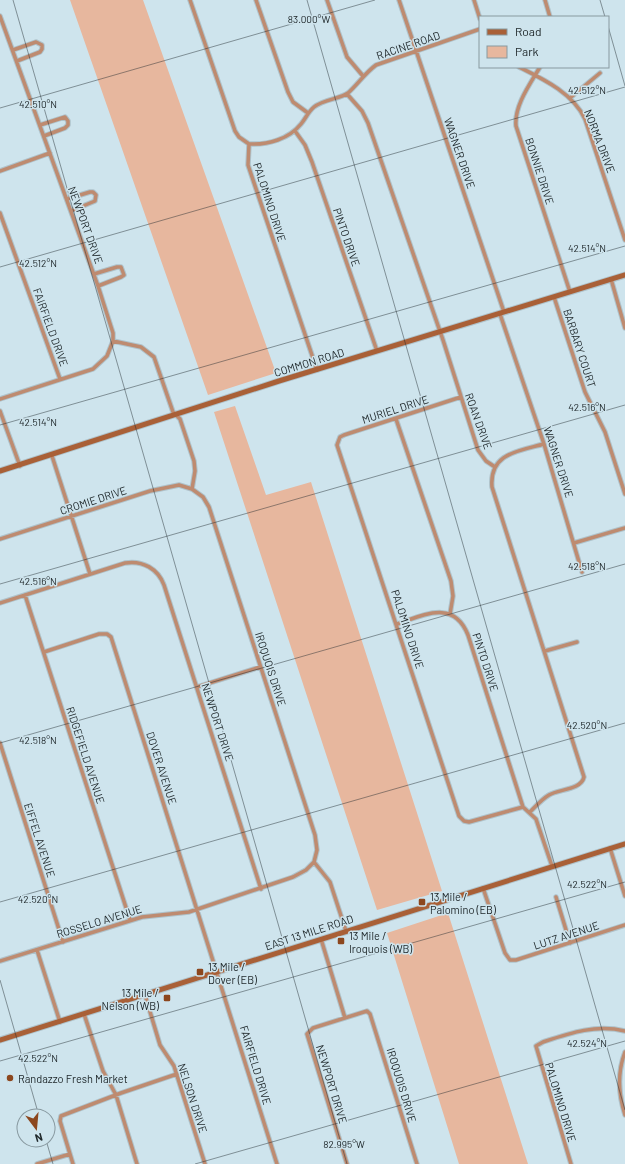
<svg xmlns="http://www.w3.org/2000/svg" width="625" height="1164" font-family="Barlow,sans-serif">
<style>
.green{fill:#e7b79e}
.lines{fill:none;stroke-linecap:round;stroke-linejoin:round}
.street-casing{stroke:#afc2ca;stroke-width:5.5}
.secondary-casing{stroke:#afc2ca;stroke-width:7}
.street{stroke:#be8b70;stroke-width:3.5}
.secondary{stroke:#a96037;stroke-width:5}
.ticks{fill:none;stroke:#20292c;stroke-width:1;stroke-opacity:0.45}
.poi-dot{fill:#8c471e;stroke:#cee4ed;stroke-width:1.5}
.labels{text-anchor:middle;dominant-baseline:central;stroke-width:3;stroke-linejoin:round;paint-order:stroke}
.street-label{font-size:11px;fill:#20292c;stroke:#cee4ed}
.poi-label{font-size:11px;fill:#20292c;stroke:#cee4ed;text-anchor:start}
.ticks-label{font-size:10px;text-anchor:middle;fill:#20292c;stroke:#cee4ed;stroke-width:3;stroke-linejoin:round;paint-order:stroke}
</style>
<rect width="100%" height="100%" fill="#cee4ed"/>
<!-- green -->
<path class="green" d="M 70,0 L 143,0 L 276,373 L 208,395 Z
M 235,406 L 266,495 L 311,482 L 442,891 L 377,910 L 214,412 Z
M 448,913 L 528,1164 L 459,1164 L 387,933 Z"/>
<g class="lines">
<defs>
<path id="street" d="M 190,0 L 235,131 L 239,137 L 249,144
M 256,0 L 288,92 L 293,102 L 308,113
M 327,0 L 347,57 L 363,76
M 399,0 L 504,312
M 474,0 L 480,19
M 545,0 L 550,17
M 0,16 L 98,286 L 113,333 L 113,341 L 107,356 L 93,369 L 0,399
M 13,50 L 36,42 L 42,45 L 42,49 L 40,52 L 17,61
M 519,67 C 543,79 573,93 585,119 L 625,240
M 540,67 C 530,84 514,106 516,126 L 570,292
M 347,94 L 362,111 L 368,123 L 443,340 L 478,450 L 486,461 L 495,467
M 570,98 L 600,73
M 40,125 L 65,117 L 68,121 L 68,125 L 65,128 L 44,136
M 295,131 L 305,145 L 312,162 L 377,351
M 249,144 C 268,145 289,139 301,124 C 306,118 308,112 314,107 C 324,99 340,99 348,93 C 358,84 365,73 376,65 L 480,29
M 249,144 L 248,165 L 317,370
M 0,171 L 50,153
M 67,199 L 90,192 L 93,192 L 96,195 L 95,201 L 71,211
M 0,213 L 60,379
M 94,274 L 117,267 L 121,267 L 124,275 L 121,277 L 98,286
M 611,279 L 625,328
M 554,297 L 585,392 L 605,432 L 625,494
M 500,314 L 544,444 L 582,572
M 113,341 L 141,347 L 154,357 L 173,412 L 180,419 L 194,461 L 195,471 L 192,489 L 203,497 L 209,507 L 315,835 L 317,850 L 314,862 L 330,882 L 346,931
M 461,397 L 344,435 L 340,437 L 337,445 L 459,816 L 464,821 L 469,822 L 523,807
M 0,411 L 20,466
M 396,419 L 451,581 L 453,596 L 450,614
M 52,456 L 90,574
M 0,539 L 150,491 L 179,485 L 192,489
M 574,543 L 625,528
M 25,595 L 130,920
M 0,603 L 125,563 C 143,560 158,569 164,585 L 261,889
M 397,624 C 424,615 454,599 468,635 L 523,807 L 536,819 L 552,866
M 545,651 L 577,642
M 44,652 L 99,634 L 107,634 L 111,637 L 277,1164
M 197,687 L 260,667
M 0,743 L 63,942
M 530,812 C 536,806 542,799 549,795 C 559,789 581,790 584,777 L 492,487 C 489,453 519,451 544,444
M 610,848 L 625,896
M 483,888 L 505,953 L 510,960 L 516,960 L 625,925
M 556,897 L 570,943
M 321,939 L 345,1018
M 37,950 L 60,1022
M 0,961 L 142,917 L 189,912 L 293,877 L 306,870 L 314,862
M 145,995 L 160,1045 L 174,1066 L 205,1164
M 84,1014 L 103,1071 L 116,1095 L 137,1164
M 625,1052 C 617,1073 618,1093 625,1115
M 37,1164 L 70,1154
M 73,1164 L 60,1121 L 61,1116 L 121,1093 L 177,1074
M 347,1164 L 307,1034 L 313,1028 L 367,1011 L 370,1014 L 417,1164
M 571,1164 L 536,1046 L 543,1042 C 570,1033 596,1024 625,1031"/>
<path id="secondary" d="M 0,471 L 279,381 L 625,275
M 0,1040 L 625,844"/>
</defs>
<!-- street casing -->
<use href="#street" class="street-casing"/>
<!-- secondary casing -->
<use href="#secondary" class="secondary-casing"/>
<!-- street -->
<use href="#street" class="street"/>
<!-- secondary -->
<use href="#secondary" class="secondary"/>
</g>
<!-- ticks -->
<path class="ticks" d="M 13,0 L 347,1164M 307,0 L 625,1110M 600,0 L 605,17M 608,26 L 625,86M 0,108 L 375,0M 0,267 L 625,87M 0,425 L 625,246M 0,584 L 625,405M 0,743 L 625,564M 0,902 L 625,723M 0,980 L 39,1116M 0,1061 L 625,882M 46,1140 L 53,1164M 195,1164 L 625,1041"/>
<!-- markers -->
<g class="poi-dot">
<rect x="418" y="898" width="8" height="8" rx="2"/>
<rect x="337" y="937" width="8" height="8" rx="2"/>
<rect x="196" y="968" width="8" height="8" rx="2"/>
<rect x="163" y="994" width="8" height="8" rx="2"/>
<circle cx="10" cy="1078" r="4"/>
</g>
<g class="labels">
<!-- street labels -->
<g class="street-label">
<text transform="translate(408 45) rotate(-19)">RACINE ROAD</text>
<text transform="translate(600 141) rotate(69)">NORMA DRIVE</text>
<text transform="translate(460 153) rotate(71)">WAGNER DRIVE</text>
<text transform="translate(540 171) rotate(72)">BONNIE DRIVE</text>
<text transform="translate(270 202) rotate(72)">PALOMINO DRIVE</text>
<text transform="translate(86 225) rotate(70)">NEWPORT DRIVE</text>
<text transform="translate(347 237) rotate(71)">PINTO DRIVE</text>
<text transform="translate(51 327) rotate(70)">FAIRFIELD DRIVE</text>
<text transform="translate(580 348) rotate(72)">BARBARY COURT</text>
<text transform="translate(309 362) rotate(-17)">COMMON ROAD</text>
<text transform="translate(395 409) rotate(-18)">MURIEL DRIVE</text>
<text transform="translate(479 421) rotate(70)">ROAN DRIVE</text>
<text transform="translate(559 462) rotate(72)">WAGNER DRIVE</text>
<text transform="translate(93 500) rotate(-18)">CROMIE DRIVE</text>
<text transform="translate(408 629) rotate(72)">PALOMINO DRIVE</text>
<text transform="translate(486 662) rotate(72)">PINTO DRIVE</text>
<text transform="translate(271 669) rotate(72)">IROQUOIS DRIVE</text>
<text transform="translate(218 722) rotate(72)">NEWPORT DRIVE</text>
<text transform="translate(86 755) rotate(72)">RIDGEFIELD AVENUE</text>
<text transform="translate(162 768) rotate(72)">DOVER AVENUE</text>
<text transform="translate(40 840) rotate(72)">EIFFEL AVENUE</text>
<text transform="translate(99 921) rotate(-17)">ROSSELO AVENUE</text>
<text transform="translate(309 932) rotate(-18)">EAST 13 MILE ROAD</text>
<text transform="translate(566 935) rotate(-18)">LUTZ AVENUE</text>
<text transform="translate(256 1065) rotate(73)">FAIRFIELD DRIVE</text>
<text transform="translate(332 1084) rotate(73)">NEWPORT DRIVE</text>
<text transform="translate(402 1085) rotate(73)">IROQUOIS DRIVE</text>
<text transform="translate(193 1098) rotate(72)">NELSON DRIVE</text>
<text transform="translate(561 1102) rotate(73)">PALOMINO DRIVE</text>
</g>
<!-- poi labels -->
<g class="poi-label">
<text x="430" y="896">13 Mile /<tspan x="430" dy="13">Palomino (EB)</tspan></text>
<text x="349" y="935">13 Mile /<tspan x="349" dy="13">Iroquois (WB)</tspan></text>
<text x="208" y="966">13 Mile /<tspan x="208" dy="13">Dover (EB)</tspan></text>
<text x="159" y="992" text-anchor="end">13 Mile /<tspan x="159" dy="13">Nelson (WB)</tspan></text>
<text x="18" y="1078">Randazzo Fresh Market</text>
</g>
</g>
<g class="ticks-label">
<text x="309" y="23">83.000°W</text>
<text x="587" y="94">42.512°N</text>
<text x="38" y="108">42.510°N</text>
<text x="587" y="252">42.514°N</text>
<text x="38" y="267">42.512°N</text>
<text x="587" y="411">42.516°N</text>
<text x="38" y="426">42.514°N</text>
<text x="587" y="570">42.518°N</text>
<text x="38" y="585">42.516°N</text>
<text x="587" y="729">42.520°N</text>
<text x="38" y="744">42.518°N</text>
<text x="587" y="888">42.522°N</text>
<text x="38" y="903">42.520°N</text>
<text x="587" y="1047">42.524°N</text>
<text x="38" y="1062">42.522°N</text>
<text x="344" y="1148">82.995°W</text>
</g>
<!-- legend -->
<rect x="479" y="16" width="130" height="52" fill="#cee4ed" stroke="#8899a0"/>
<rect x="487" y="29" width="20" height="6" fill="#a96037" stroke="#8899a0"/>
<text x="515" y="36" font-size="12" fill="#20292c">Road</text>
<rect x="487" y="46" width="20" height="12" fill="#e7b79e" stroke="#8899a0"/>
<text x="515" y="56" font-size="12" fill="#20292c">Park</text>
<!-- north arrow -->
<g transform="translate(36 1128) rotate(164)"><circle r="19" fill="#cee4ed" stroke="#8899a0"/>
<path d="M0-3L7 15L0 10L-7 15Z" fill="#8c471e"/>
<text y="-6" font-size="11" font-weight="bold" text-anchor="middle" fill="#20292c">N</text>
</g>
</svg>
